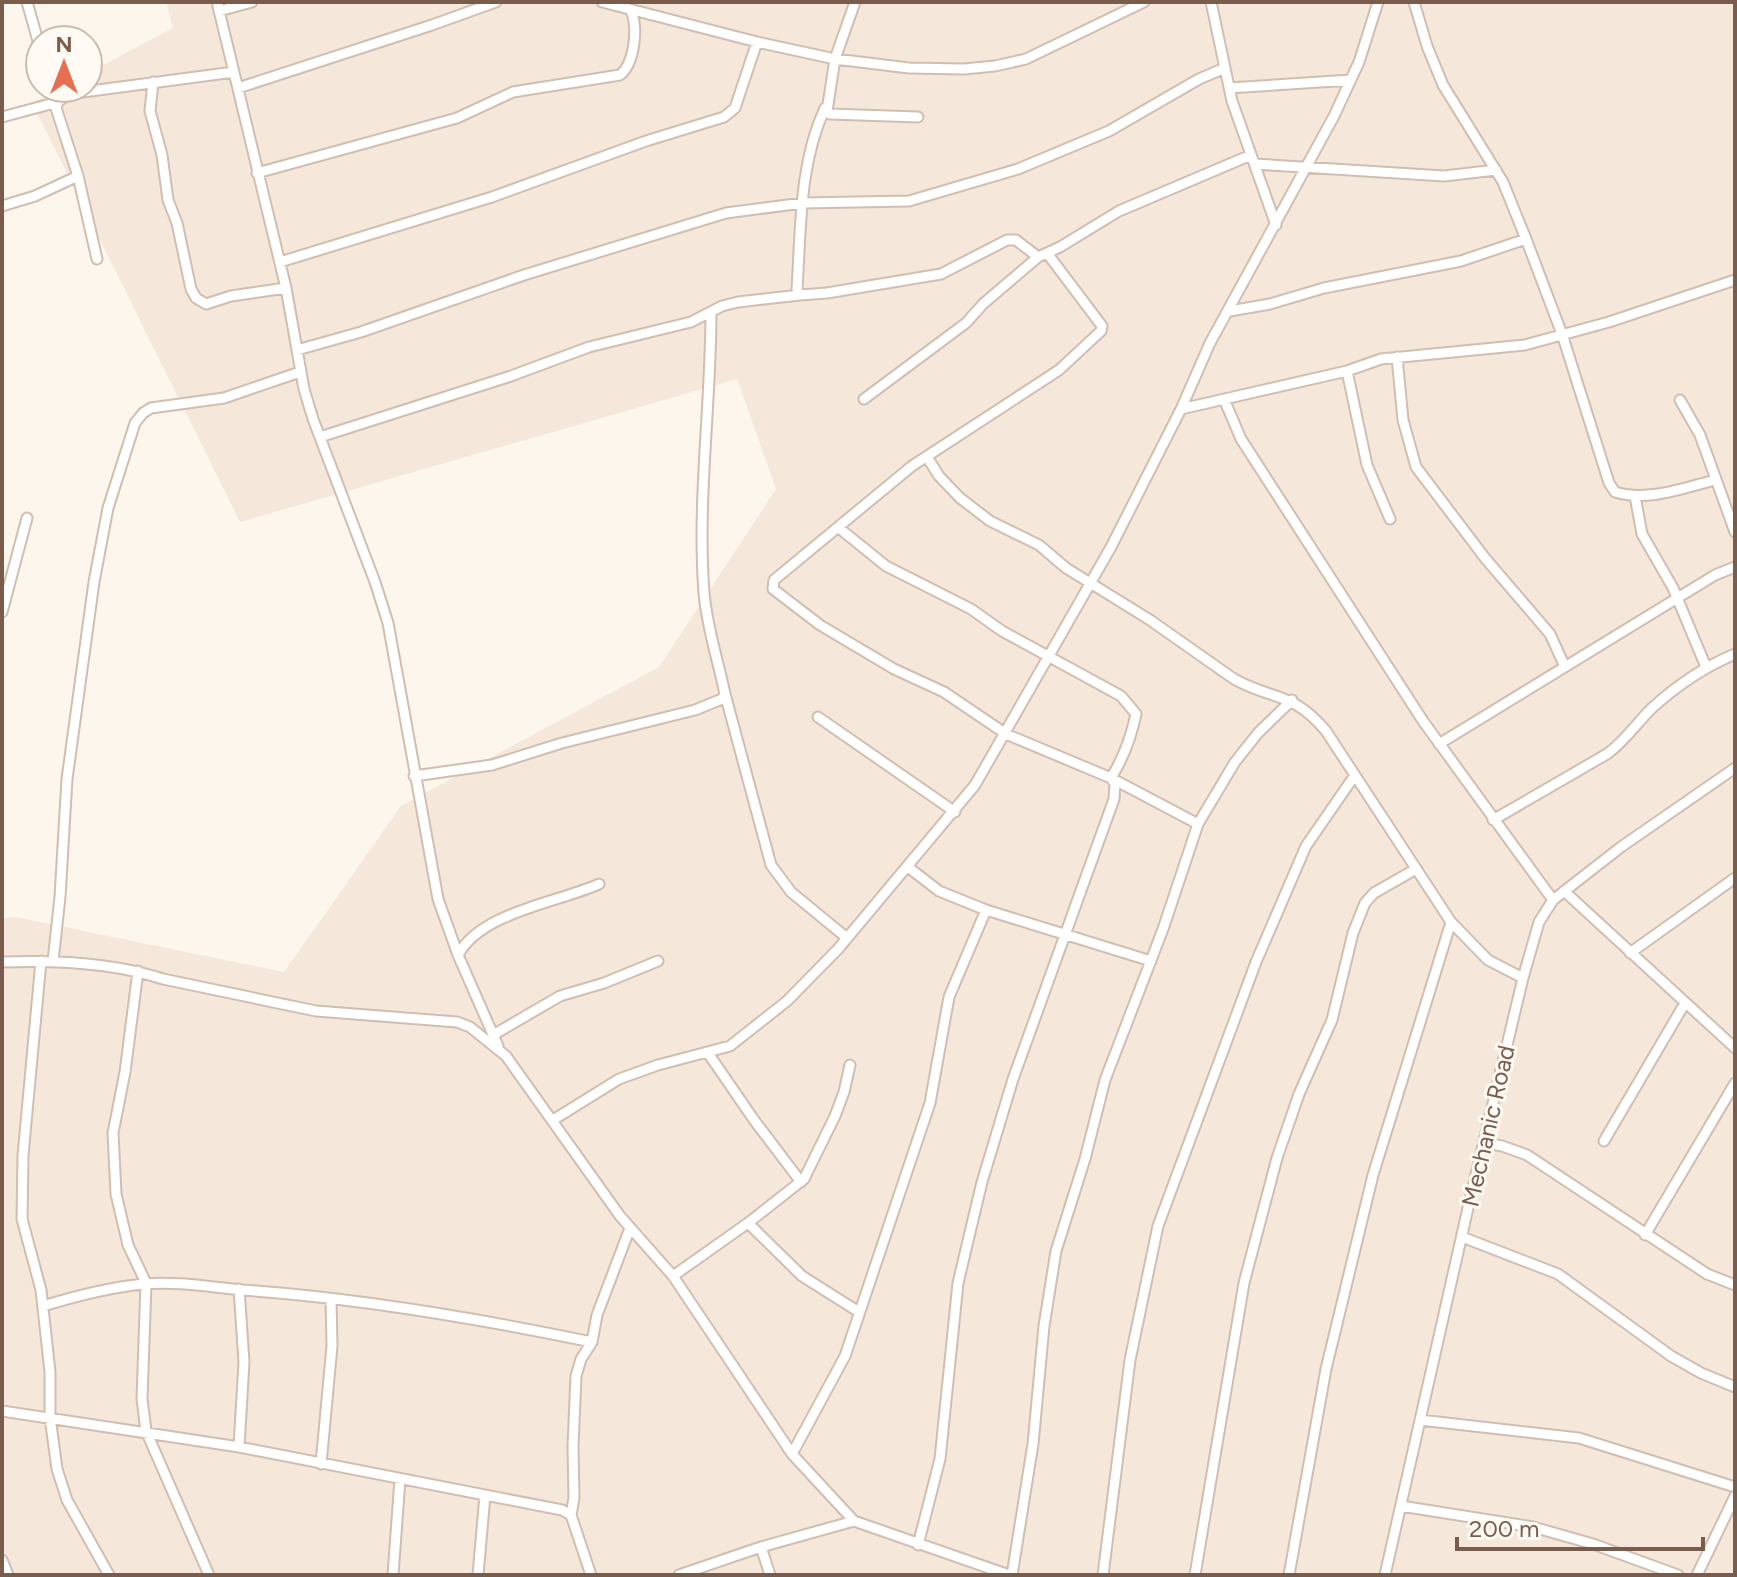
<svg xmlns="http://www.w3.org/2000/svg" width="1737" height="1577" font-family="Figtree,sans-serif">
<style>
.residential{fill:#f5e8da}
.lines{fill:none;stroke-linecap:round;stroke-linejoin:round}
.minor-casing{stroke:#d1beb0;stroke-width:13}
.minor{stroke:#fff;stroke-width:9}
.labels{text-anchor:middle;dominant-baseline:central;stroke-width:6;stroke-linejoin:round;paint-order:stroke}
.street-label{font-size:24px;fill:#7a5c4d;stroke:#fffaf3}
</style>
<rect width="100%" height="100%" fill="#fdf6ec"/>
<!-- residential -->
<path class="residential" d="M 166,2 L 1735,2 L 1735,1575 L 2,1575 L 2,918 L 15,917 L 284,972 L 401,806 L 659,667 L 776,489 L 737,379 L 240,522 L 32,103 L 60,88 L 88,88 L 88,73 L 173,28 Z"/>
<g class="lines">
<defs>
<path id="minor" d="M 27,2 L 40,48
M 217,2 L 286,288 L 304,389 L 313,419 L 375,582 L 388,623 L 438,899 L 458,955 L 498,1046
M 602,2 L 757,42 L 835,59 L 909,68 L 964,69 L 995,66 L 1026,59 L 1144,2
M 855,2 L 835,59 L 827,111 L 830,114 L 918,117
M 1211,2 L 1232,101 L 1276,225
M 1414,2 L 1427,46 L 1443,85 L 1503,182 L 1526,239 L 1562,334 L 1609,483 L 1615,492 C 1648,502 1683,488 1715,480
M 219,11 L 252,2
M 153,82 L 150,111 L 162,155 L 168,200 L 177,223 L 191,289 L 196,298 L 206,304 L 231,296 L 286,288
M 51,88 L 56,108
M 238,88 L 432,25 L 496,2
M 1229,88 L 1351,80
M 825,108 C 799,164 801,228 797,289 L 800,295 L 827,293 L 941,274 L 1007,240 L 1016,240 L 1038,257 L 1060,247 L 1119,211 L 1251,155
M 2,117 L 58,102
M 1255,164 L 1444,176 L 1496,170
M 257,173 L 457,118 L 513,92 L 620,75 C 635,63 638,27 631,11
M 2,206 L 35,196 L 78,176
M 1047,253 L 1102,326 L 1101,331 L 1059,370 L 912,466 L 774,580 L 773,589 L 820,625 L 894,669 L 944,692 L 1006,734 L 1111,778 L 1198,824
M 97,259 L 78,176 L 56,108 L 58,102 L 68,94 L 234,72
M 280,262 L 492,197 L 646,141 L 724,117 L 735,108 L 757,42
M 1230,311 L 1270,304 L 1324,288 L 1461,261 L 1526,239
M 297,350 L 361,332 L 524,275 L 726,213 L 803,203 L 909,201 L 1018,169 L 1109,131 L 1199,79 L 1225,68
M 1397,357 L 1403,420 L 1416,467 L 1485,558 L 1550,634 L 1565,667
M 1347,371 L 1367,465 L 1390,519
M 864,399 L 966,323 L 983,304 L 1038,257
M 1224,399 L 1241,439 L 1423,721 L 1553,900
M 1680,400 L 1700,435 L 1735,532
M 1181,409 L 1347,371 L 1381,359 L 1525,345 L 1609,322 L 1735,280
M 320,437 L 511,376 L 589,347 L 691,322 L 722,306 L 738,302 L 800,295
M 927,457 L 939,476 L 960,498 L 990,521 L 1039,545 L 1066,568 L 1150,620 L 1234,679 C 1274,701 1292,691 1326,731 L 1451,922 L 1488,960 L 1523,978
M 1635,496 L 1642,534 L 1673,588 L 1706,667
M 839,528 L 886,566 L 971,609 L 1002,631 L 1121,696 L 1136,714 C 1131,738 1124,757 1111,778 L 1115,784 L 1114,799 L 1013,1079 L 982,1182 L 958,1283 L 940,1459 L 918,1545
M 2,612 L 27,518
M 725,694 L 771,865 L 791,892 L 847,938
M 818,717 L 955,812
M 1439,744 L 1715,575 L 1735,567
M 414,776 L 492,765 L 562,743 L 695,710 L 722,699 L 725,694 C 718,660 707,628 704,593 C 697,499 711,406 711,312
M 1493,820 L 1607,754 C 1625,741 1636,724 1651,709 C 1676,686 1704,667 1735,654
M 908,867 L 939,891 L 986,910 L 1151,961
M 1564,891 L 1735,1048
M 1630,953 L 1735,878
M 458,955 C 481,912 557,903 599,884
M 41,961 L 23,1155 L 22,1219 L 41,1290 L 50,1372 L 50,1417 L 57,1469 L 67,1500 L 109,1575
M 53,961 L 60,897 L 67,779 L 94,582 L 108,508 L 135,423 L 143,413 L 151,408 L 224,398 L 300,372
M 2,962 C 55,960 112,962 163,979 L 316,1011 L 457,1022 L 470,1027 L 506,1056 L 620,1216 L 673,1276 L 792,1454 L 854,1521 L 761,1547 L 679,1575
M 138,971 L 125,1072 L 113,1133 L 116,1194 L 128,1245 L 146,1283 L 142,1399 L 146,1431 L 209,1575
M 493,1035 L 560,996 L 604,983 L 658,961
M 708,1053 L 754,1120 L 801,1182
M 553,1120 L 619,1079 L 658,1065 L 730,1046 L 787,1001 L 838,949 L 975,785 L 1111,547 L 1181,409 L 1210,343 L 1334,116 L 1359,62 L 1378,2
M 1604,1141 L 1685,1003
M 1484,1143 L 1502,1146 L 1527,1155 L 1707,1274 L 1735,1285
M 748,1223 L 802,1276 L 859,1312
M 1645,1235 L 1735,1083
M 1462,1237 L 1558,1274 L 1671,1356 L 1701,1373 L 1735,1387
M 673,1276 L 748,1223 L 804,1179 L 835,1116 L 844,1092 L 850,1065
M 239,1289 L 244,1362 L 239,1447
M 43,1306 C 76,1296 110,1287 144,1284 C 176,1281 210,1287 242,1290 C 359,1298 476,1318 592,1342
M 2,1411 L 239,1447 L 562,1510 L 571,1515 L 591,1575
M 1420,1420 L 1579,1438 L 1735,1487
M 792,1454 L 845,1356 L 930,1103 L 949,997 L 986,910
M 321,1464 L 332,1346 L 331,1299
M 1401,1506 L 1533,1527 L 1593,1544 L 1678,1575
M 571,1515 L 574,1498 L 573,1446 L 576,1376 L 581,1359 L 592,1342 L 597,1315 L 630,1228
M 854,1521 L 1009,1575
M 761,1547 L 770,1575
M 2,1560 L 8,1575
M 393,1575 L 400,1479
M 478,1575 L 485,1495
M 1012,1575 L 1033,1444 L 1044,1326 L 1056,1251 L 1085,1159 L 1105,1080 L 1163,929 L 1198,824 L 1235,762 L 1258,733 L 1292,700
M 1103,1575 L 1130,1360 L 1158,1226 L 1256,962 L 1306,846 L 1355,775
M 1195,1575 L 1244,1283 L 1277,1158 L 1299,1094 L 1332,1020 L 1353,933 L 1365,903 L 1374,893 L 1416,869
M 1289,1575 L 1326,1369 L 1373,1175 L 1451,922
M 1385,1575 L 1468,1208 L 1523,978 L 1539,922 L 1553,900 L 1621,847 L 1735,768
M 1697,1575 L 1735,1496"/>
</defs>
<!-- minor casing -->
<use href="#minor" class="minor-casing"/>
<!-- minor -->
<use href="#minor" class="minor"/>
</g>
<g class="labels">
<!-- street labels -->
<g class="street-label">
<text transform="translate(1488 1126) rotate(-77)">Mechanic Road</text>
</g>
</g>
<!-- border -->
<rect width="1737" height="1577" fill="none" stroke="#7a5c4d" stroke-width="8"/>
<!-- north arrow -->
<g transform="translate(64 64)"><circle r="38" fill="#fffaf3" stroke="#cabbb1" stroke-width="2"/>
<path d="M0-6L14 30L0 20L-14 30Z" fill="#e76f51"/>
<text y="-12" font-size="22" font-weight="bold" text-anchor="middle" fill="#7a5c4d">N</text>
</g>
<!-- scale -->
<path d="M1457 1537v12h246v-12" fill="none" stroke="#7a5c4d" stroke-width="4"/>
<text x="1469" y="1537" font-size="24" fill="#7a5c4d" stroke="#fffaf3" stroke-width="6" paint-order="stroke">200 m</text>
</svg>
